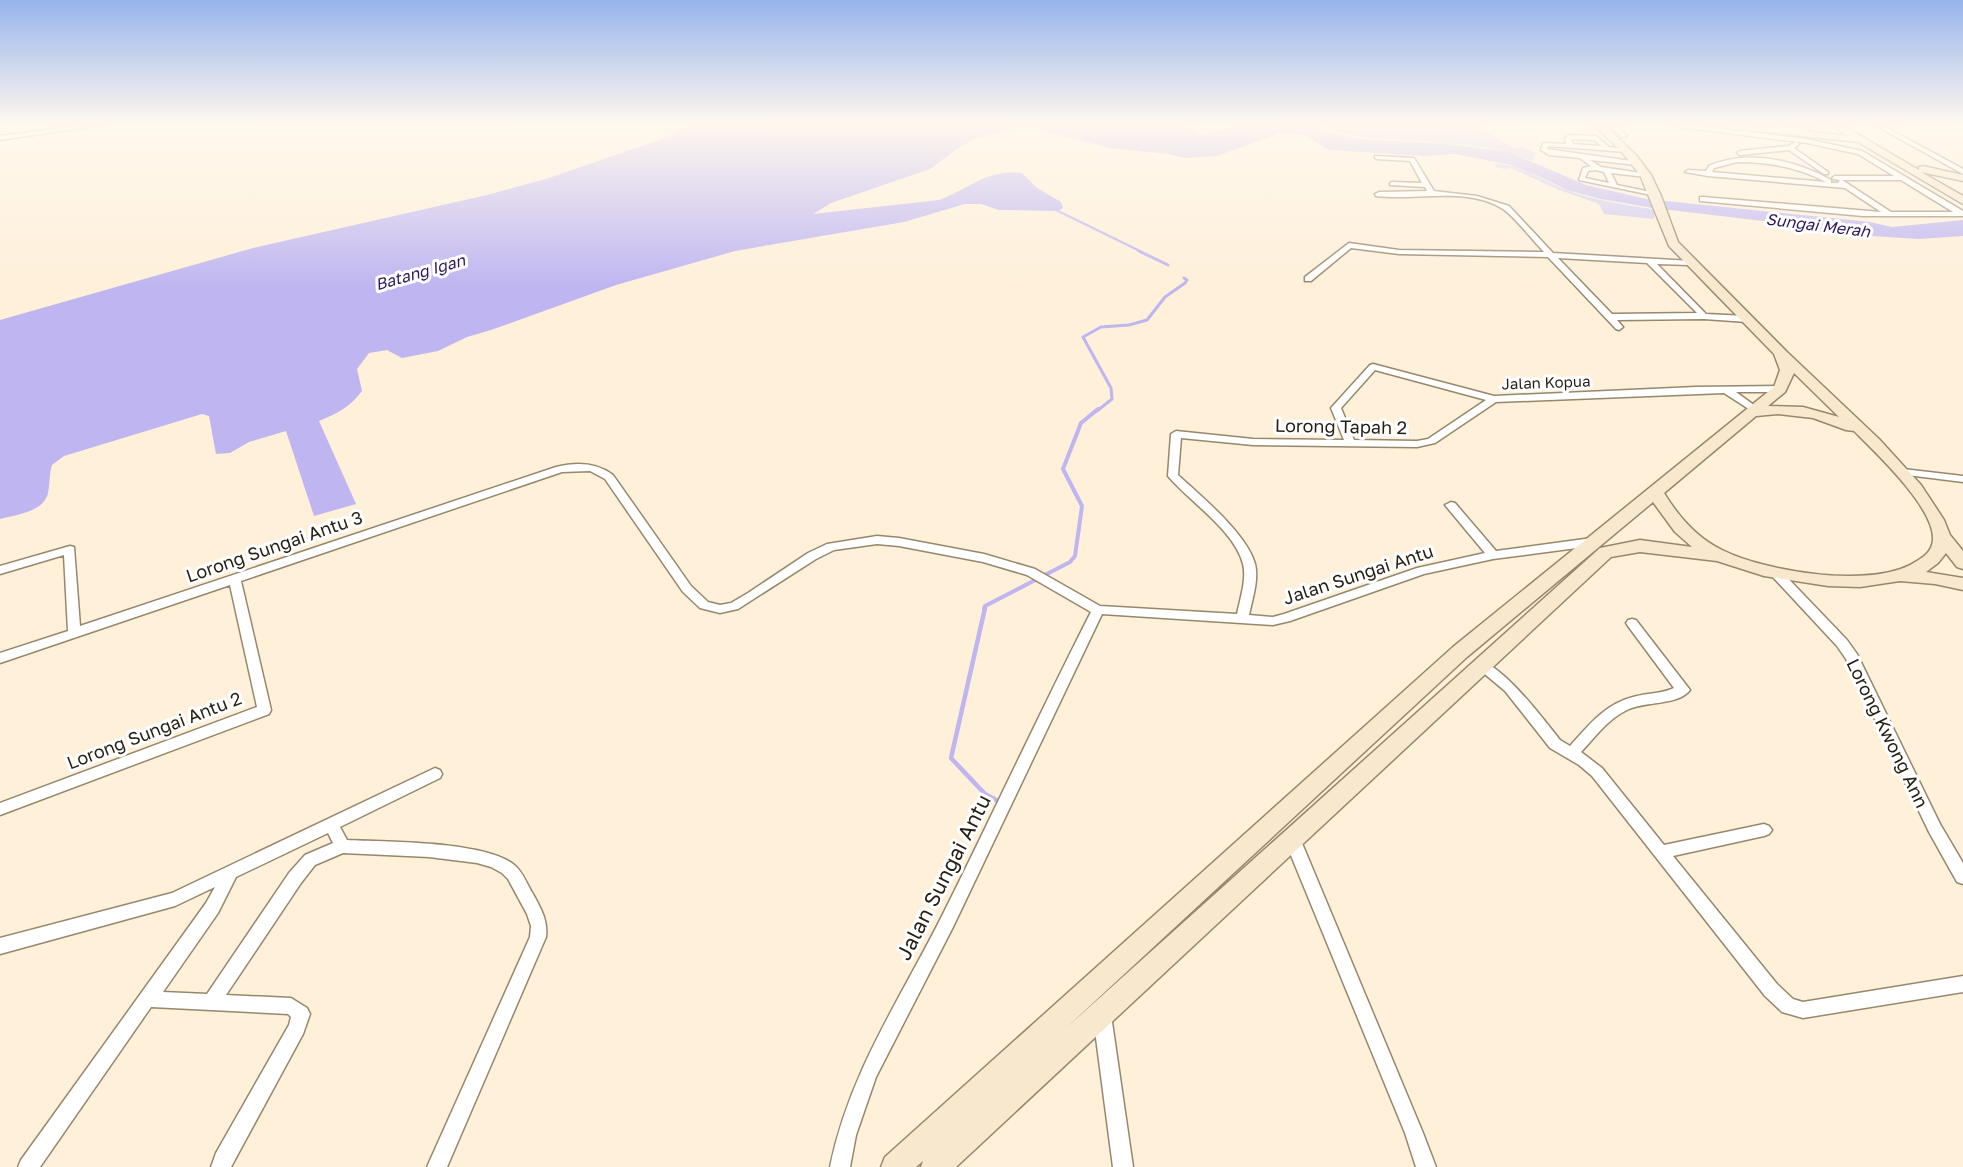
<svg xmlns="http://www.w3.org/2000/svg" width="1963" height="1167" font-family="'Golos Text',sans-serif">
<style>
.green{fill:#cec8f2}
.water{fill:#beb5f1}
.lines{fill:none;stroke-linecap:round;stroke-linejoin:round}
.stream-far3{stroke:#beb5f1;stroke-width:2}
.stream-far2{stroke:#beb5f1;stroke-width:3}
.stream-far1{stroke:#beb5f1;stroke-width:4}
.stream{stroke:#beb5f1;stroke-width:4.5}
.street-casing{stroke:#97876c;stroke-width:3}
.secondary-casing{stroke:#97876c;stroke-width:3}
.street{fill:#fff;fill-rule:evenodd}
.secondary{fill:#f8e8ce;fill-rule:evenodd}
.labels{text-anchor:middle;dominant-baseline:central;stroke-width:6;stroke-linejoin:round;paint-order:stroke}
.far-street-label{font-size:15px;fill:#251e13;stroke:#fff}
.far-water-label{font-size:16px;font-style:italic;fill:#2c175b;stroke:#fff}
.street-label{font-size:18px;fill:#251e13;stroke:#fff}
.near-street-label{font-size:21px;fill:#251e13;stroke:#fff}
</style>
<rect width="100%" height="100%" fill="#fef0d9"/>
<!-- green -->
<path class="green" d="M 1321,125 L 1474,125 L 1514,148 L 1523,147 L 1536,153 L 1532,161 C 1481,139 1421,143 1366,137 C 1351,136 1336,129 1321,125 Z
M 1496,164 C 1523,164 1543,182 1567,190 C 1595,201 1626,204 1655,210 L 1654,219 L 1604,214 L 1599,204 L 1559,190 L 1511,168 L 1504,169 L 1494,166 Z"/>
<!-- water -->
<path class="water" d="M 694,125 L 1182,125 L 1200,135 L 1246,125 L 1313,125 L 1325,132 L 1359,139 L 1449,144 L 1509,152 L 1586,185 L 1647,199 L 1870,222 L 1892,227 L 1963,220 L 1963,236 L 1919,239 L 1855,235 L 1763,221 L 1653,208 L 1601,199 L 1567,190 L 1532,173 L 1511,165 L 1455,154 L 1423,156 L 1330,150 C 1322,147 1316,141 1309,137 C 1301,133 1289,133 1280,133 L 1217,156 L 1185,158 L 1168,154 L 1109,148 L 1027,126 L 976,138 L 958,148 L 930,169 L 831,203 L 813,214 L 939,200 C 969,189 986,169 1022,173 L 1037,188 L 1061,202 L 1063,208 L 1058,211 L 999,210 L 981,204 L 965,204 L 904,222 L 735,251 L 616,285 L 491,330 L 467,337 L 438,351 L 402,358 L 387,350 L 369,353 L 357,369 L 362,391 C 350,407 338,413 319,421 L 356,504 L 314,516 L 286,431 L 249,442 L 230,453 L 216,454 L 209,416 L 202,414 L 64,456 L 52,465 C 49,474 50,484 48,493 C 44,512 15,515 0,519 L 0,320 L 253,248 L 487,195 L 546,179 L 659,140 Z"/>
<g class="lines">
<!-- stream-far3 -->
<path class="stream-far3" d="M 1056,210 L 1142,252"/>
<!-- stream-far2 -->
<path class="stream-far2" d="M 1139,251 L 1168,265
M 1097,411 L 1112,399 L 1111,388 L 1083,337 L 1101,327 L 1129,325 L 1147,320 L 1165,297 L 1185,283 L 1187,280 L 1184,278"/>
<!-- stream-far1 -->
<path class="stream-far1" d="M 984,609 L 985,606 L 1070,562 L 1075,556 L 1082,506 L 1063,469 L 1081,423 L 1098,409"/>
<!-- stream -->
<path class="stream" d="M 985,608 L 951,758 L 985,794 L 996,800"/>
<defs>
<path id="street" d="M 85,125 L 101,125 L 0,140 L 0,136 Z
M 1609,125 L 1616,125 L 1627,136 L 1622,137 Z
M 1676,125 L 1693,125 L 1807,139 L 1862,151 L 1963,211 L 1963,216 L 1863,216 L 1700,201 L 1700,197 L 1703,197 L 1881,212 L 1845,188 L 1708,176 L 1685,172 L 1688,170 L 1706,171 L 1709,166 C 1748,149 1795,160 1831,180 L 1831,183 L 1838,183 L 1840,180 L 1833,179 L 1832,178 L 1835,176 L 1894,176 L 1858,154 L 1807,143 L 1679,127 ZM 1737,162 C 1769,162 1798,167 1826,182 L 1712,172 L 1714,168 ZM 1842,180 L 1901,180 L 1953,212 L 1891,212 Z
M 1807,125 L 1814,125 L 1805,131 L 1777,130 L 1774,128 L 1777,126 L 1804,127 Z
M 1875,125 L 1882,125 L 1963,169 L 1963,174 Z
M 1570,135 L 1596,136 L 1609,147 L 1630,150 L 1627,152 L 1548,146 L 1547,149 L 1639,162 L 1640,163 L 1637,165 L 1590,160 L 1601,167 L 1648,174 L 1649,175 L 1646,177 L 1611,173 L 1617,185 L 1660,194 L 1656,196 L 1579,180 L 1583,168 L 1591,166 L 1580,158 L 1549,155 L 1541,150 L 1543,143 L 1566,144 L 1565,138 ZM 1571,139 L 1594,140 L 1601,146 L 1573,144 ZM 1595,170 L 1604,172 L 1609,183 L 1585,178 L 1588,171 Z
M 1796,142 L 1799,144 L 1794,148 L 1828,172 L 1828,174 L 1824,174 L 1789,150 L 1740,155 L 1737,153 L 1740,151 L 1788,146 Z
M 1375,156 L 1414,158 L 1434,191 L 1477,196 L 1509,206 L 1553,253 L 1692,261 L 1692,265 L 1689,265 L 1657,264 L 1706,314 L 1747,316 L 1751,319 L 1747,322 L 1704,319 L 1617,320 L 1623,327 L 1619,330 L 1616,329 L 1548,257 L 1399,254 L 1351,248 L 1311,281 L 1305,281 L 1305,277 L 1349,243 L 1399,250 L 1544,252 C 1533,241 1515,217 1503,209 C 1467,186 1415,201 1376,196 L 1375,194 L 1379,192 L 1427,191 L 1425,187 L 1390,185 L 1390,183 L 1392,182 L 1422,183 L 1410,161 L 1377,159 L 1375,158 ZM 1558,258 L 1647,263 L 1697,313 L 1612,314 Z
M 1373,364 L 1494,396 L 1696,387 L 1780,386 L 1785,389 L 1780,392 L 1736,392 L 1758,408 L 1758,412 L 1755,413 L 1724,393 L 1496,402 L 1435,443 L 1417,447 L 1253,445 L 1181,438 L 1178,475 C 1201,496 1247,534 1255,564 C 1259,580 1252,600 1249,615 L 1273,617 L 1284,614 L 1417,568 L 1485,553 L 1445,505 L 1451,502 L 1455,503 L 1496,551 L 1592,538 L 1598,542 L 1592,546 L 1493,559 L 1424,574 L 1290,621 L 1273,625 L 1102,614 L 953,927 L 876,1077 L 856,1135 L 850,1167 L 830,1167 C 850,1071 900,1000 943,914 C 993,814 1040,712 1091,612 L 1027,575 L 983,562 L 899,546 L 877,544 L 834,550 L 816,559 L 738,609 L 720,613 L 700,608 L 683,592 L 605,479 L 590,471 L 562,472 L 241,581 L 271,710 L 269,714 L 0,815 L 0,803 L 257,707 L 230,585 L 0,663 L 0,653 L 68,631 L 64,555 L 0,574 L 0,566 L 70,546 L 74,547 L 80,626 L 556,467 C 576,462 596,462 613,475 L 691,586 L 708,602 L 720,605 L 731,603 L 748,593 L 808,553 L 827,544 L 877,536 L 899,538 L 984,554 L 1035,569 L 1100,606 L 1237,614 C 1240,599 1247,579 1243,564 C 1235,531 1189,501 1168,476 L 1171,434 L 1176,431 L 1253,439 L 1344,440 L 1331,408 L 1370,365 ZM 1375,370 L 1486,400 L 1428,439 L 1417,441 L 1354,440 L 1341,408 Z
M 1903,469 L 1963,476 L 1963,482 L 1899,474 L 1898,472 L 1899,470 Z
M 1775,568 L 1779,569 L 1847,640 L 1857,654 L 1940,824 L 1963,863 L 1963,884 L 1957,882 L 1929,832 L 1846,659 L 1837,646 L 1771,575 L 1769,572 L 1771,569 Z
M 1632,619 L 1636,620 L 1690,690 C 1678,706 1644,701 1627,710 C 1608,719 1595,737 1581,752 L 1602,768 L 1664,845 L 1764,824 L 1769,826 L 1772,830 L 1769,834 L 1764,836 L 1673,856 L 1777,984 L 1793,999 L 1803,1002 L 1963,976 L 1963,992 L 1803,1018 L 1782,1012 L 1765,996 L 1592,776 L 1579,765 L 1550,748 L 1505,691 L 1474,665 L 1476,662 C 1497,656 1547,724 1560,740 L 1570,746 C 1588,726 1605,704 1633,697 C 1646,693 1661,694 1674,688 L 1628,626 L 1626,623 L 1628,620 Z
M 435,768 L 440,770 L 442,774 L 440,778 L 340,827 L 347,840 C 386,842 483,841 513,864 C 523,871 527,885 533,894 C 541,909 548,920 546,937 L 447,1167 L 427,1167 L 530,937 L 531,926 L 527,914 L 508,879 L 502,873 L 491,867 L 477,863 L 429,857 L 343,853 L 315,865 L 301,883 L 226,995 L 291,998 L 307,1008 L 310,1014 L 303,1034 L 231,1167 L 211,1167 L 216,1153 L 289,1025 L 291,1017 L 288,1014 L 151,1007 L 40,1167 L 18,1167 L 21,1160 L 206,903 L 215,887 L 175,906 L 0,954 L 0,938 L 172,893 ZM 328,833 L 333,843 L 305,855 L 289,873 L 207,994 L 163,992 L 218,913 L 236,877 Z
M 1291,830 L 1296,831 L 1299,836 L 1423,1133 L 1436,1167 L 1416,1167 L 1405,1133 L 1283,836 L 1286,831 Z
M 1102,1007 L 1108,1009 L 1111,1015 L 1133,1167 L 1113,1167 L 1093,1015 L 1096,1009 Z"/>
<path id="secondary" d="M 1594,125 L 1604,125 L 1636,155 L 1651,175 L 1661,196 L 1678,242 L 1787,352 L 1879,439 L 1921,485 L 1944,520 L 1950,535 L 1963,551 L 1963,569 L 1957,567 L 1946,553 L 1938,563 L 1926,572 L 1963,578 L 1963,590 L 1935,584 L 1900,581 L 1860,587 L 1828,586 L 1764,576 L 1717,561 L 1640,552 L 1611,557 L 956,1167 L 921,1167 L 923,1161 L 916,1167 L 881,1167 L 885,1157 L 1453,647 L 1774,387 L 1780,370 L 1774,354 L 1669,246 L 1640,175 L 1621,151 ZM 1794,373 L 1839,417 L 1803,407 L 1768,406 L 1785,392 ZM 1778,414 L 1813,418 L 1846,430 L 1854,431 C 1876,453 1935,508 1933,540 C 1932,551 1925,556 1917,561 C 1875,590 1766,572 1722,550 C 1697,538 1678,516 1664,493 L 1756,416 ZM 1653,502 L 1675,532 L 1692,547 L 1640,540 L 1600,548 L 1066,1028 L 1467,657 Z
M 1721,125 L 1750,125 L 1848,136 L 1831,125 L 1842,125 L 1919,170 L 1919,167 L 1923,166 L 1963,175 L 1963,181 L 1921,172 L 1963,196 L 1963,204 L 1858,142 L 1726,128 Z"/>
</defs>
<!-- street casing -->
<use href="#street" class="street-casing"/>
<!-- secondary casing -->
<use href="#secondary" class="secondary-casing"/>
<!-- street -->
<use href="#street" class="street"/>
<!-- secondary -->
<use href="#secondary" class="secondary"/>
</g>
<!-- sky -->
<linearGradient id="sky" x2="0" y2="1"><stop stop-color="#97b4ec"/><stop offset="0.43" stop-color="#fff8ee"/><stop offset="1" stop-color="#fff8ee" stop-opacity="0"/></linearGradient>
<rect width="1963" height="288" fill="url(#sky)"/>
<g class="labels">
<!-- far-street labels -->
<g class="far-street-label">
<text transform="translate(1546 382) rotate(-2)">Jalan Kopua</text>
</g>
<!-- far-water labels -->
<g class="far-water-label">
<text transform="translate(1818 225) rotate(7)">Sungai Merah</text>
<text transform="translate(420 272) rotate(-16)">Batang Igan</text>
</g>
<!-- street labels -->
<g class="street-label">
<text transform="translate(1341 426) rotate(1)">Lorong Tapah 2</text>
<text transform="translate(274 546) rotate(-19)">Lorong Sungai Antu 3</text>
<text transform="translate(1358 574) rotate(-18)">Jalan Sungai Antu</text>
<text transform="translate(154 730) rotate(-21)">Lorong Sungai Antu 2</text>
<text transform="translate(1888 733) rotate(64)">Lorong Kwong Ann</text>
</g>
<!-- near-street labels -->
<g class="near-street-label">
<text transform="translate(943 877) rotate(-63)">Jalan Sungai Antu</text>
</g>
</g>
</svg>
